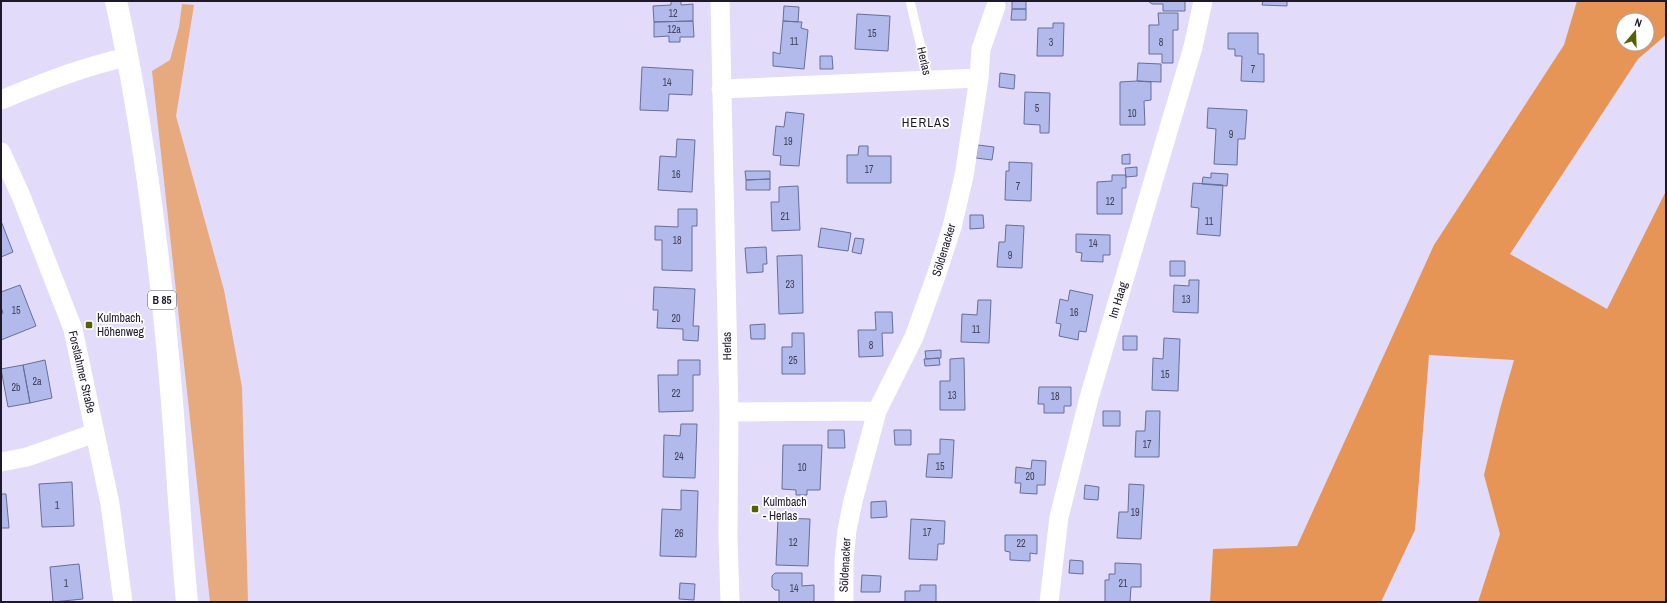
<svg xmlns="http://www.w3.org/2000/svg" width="1667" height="603" font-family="'Archivo Narrow',sans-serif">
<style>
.green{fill:#e7aa7e}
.forest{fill:#e69557;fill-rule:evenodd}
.building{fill:#b1baea;stroke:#676e9a}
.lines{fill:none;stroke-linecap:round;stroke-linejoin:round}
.lane{stroke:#fff;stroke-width:9}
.street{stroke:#fff;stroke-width:19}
.primary{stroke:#fff;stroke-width:22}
.poi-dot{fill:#576100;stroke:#fff;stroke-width:1.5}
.labels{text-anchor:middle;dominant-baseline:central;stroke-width:3.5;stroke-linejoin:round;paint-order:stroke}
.number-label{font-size:10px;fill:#42405a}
.shield{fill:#fff;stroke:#615d6a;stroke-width:1}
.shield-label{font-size:11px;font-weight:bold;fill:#1d182a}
.street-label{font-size:12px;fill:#1d182a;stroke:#fff}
.poi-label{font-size:12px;fill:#1d182a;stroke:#fff;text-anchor:start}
.neighbourhood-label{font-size:13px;letter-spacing:1px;fill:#1d182a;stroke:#fff}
</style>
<rect width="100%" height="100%" fill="#e2dbf9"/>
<!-- green -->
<path class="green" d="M 182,4 L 194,5 L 176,116 L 224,290 L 242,387 L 248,602 L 210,602 L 152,71 L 170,60 L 179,27 Z"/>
<!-- forest -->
<path class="forest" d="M 1577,1 L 1666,1 L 1666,35 L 1638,59 L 1510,254 L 1607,309 L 1666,191 L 1666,602 L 1478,602 L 1500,534 L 1484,475 L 1500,409 L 1514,360 L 1429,355 L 1415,530 L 1381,602 L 1210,602 L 1213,549 L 1297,546 L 1434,245 L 1564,45 ZM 1623,20 L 1647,20 L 1647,44 L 1623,44 Z"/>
<!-- building -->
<path class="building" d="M 671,1 L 681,1 L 681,5 L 693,4 L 693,21 L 654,22 L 653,6 L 671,5 Z
M 1012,1 L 1026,1 L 1026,9 L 1012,9 Z
M 1148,1 L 1185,1 L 1185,11 L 1163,11 L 1163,4 L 1152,4 Z
M 1263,1 L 1287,1 L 1287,6 L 1262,5 Z
M 784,6 L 799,7 L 798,22 L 783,21 Z
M 1012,9 L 1026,9 L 1026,20 L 1011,20 Z
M 1158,13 L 1178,13 L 1178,30 L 1173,30 L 1173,63 L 1162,63 L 1162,54 L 1149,54 L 1149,25 L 1159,25 Z
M 857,14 L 890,16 L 888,51 L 855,49 Z
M 693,21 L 694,37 L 680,37 L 680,42 L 669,42 L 669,36 L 654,37 L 654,22 Z
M 783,21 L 802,22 L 801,28 L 808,30 L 804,69 L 773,66 L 773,52 L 780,54 Z
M 1053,23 L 1064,23 L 1063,56 L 1037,56 L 1038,28 L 1053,28 Z
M 1228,33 L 1258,33 L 1258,54 L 1264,54 L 1264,82 L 1241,81 L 1242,56 L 1235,56 L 1235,49 L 1228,49 Z
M 820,56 L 832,56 L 833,69 L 820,69 Z
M 1138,63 L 1161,64 L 1161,82 L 1137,81 Z
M 642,67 L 693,70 L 692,95 L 669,94 L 668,111 L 640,110 Z
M 1000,73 L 1015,75 L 1014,89 L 999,87 Z
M 1137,81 L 1151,82 L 1151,100 L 1144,101 L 1145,125 L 1120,125 L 1120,82 Z
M 1025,92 L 1050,93 L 1049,133 L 1040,133 L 1040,125 L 1024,124 Z
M 1208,108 L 1247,110 L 1245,139 L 1238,139 L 1237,165 L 1214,164 L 1216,129 L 1207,128 Z
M 786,112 L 804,114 L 799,166 L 780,165 L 781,156 L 773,155 L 776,126 L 784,127 Z
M 677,139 L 695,140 L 692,192 L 658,190 L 660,156 L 676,157 Z
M 978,145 L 994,147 L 992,160 L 976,158 Z
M 859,146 L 868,146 L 868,156 L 891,156 L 891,183 L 847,183 L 847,155 L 858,155 Z
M 1130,154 L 1130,164 L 1122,164 L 1122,155 Z
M 1009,162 L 1032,163 L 1031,201 L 1005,200 L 1006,171 L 1009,171 Z
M 1137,167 L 1137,176 L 1126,177 L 1125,168 Z
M 745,171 L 770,171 L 770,179 L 746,180 Z
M 1211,173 L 1228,174 L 1227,186 L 1202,184 L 1203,177 L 1211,178 Z
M 1112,175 L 1126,175 L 1126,188 L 1122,188 L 1122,214 L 1097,214 L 1097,182 L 1112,181 Z
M 770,179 L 770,190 L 746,190 L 746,180 Z
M 1193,183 L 1223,185 L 1220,236 L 1197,234 L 1199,208 L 1191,207 Z
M 798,186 L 800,230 L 772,231 L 771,202 L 779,202 L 779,187 Z
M 678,209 L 697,209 L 697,226 L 692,226 L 692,271 L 662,270 L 662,240 L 655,240 L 655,226 L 678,227 Z
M 970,215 L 983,215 L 984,228 L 970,229 Z
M 1,221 L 13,252 L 1,257 Z
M 1006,225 L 1024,226 L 1022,268 L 997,267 L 999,242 L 1005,242 Z
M 821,228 L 851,233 L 848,251 L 818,247 Z
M 1076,234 L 1110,235 L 1110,255 L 1103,255 L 1103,262 L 1081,261 L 1082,253 L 1076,252 Z
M 855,238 L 864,239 L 861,254 L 852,252 Z
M 766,247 L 767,264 L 763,264 L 763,272 L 747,273 L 745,248 Z
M 802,255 L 803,313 L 779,314 L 777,256 Z
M 1170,261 L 1185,261 L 1185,276 L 1170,276 Z
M 1189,280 L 1199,280 L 1198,313 L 1173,312 L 1174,285 L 1189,286 Z
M 20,285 L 36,326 L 1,340 L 1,314 L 3,313 L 1,307 L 1,292 Z
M 654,287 L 695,289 L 693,326 L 699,326 L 698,341 L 683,340 L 683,329 L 657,328 L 658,310 L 653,310 Z
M 1070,290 L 1093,295 L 1086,332 L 1079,331 L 1078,340 L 1059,336 L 1061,324 L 1056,323 L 1060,299 L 1068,301 Z
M 978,300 L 991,300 L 989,343 L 961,342 L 962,314 L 977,315 Z
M 875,312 L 892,312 L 893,333 L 882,333 L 883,356 L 859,357 L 858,330 L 876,330 Z
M 765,324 L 765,339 L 751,339 L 750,325 Z
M 792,333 L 804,333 L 805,374 L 782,374 L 782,347 L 792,347 Z
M 1123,336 L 1137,336 L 1137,350 L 1123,350 Z
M 1164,338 L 1180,339 L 1178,391 L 1152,390 L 1153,358 L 1163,359 Z
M 941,350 L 941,358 L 926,359 L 925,351 Z
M 939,358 L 940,365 L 925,366 L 924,359 Z
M 964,358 L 965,410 L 940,410 L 940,381 L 950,381 L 950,359 Z
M 45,360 L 52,398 L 30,403 L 23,365 Z
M 678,360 L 700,360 L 700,375 L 693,375 L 693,411 L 659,412 L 658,375 L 678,375 Z
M 23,365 L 30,403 L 8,407 L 1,369 Z
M 1039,387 L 1071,387 L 1071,406 L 1064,406 L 1064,413 L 1044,413 L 1044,404 L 1038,404 Z
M 1103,411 L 1120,411 L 1120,426 L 1103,426 Z
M 1146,411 L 1160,411 L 1159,457 L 1135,457 L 1136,431 L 1145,431 Z
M 681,424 L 697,424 L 695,478 L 663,477 L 664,435 L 680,436 Z
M 828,430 L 844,430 L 845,448 L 828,448 Z
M 894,430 L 911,430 L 911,445 L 895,445 Z
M 940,439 L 954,440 L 952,478 L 926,477 L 928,454 L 940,454 Z
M 783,445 L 822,445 L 820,490 L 807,490 L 807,495 L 796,495 L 796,490 L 782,489 Z
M 1032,460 L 1046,461 L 1045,485 L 1037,485 L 1037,494 L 1020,493 L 1021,483 L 1015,483 L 1016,467 L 1031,469 Z
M 72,482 L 74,526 L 42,527 L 39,484 Z
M 1129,484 L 1144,485 L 1141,539 L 1117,538 L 1119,512 L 1128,512 Z
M 1085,485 L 1099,487 L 1098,500 L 1084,499 Z
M 681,490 L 698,491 L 696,557 L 660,556 L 662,509 L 681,510 Z
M 1,494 L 6,494 L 9,528 L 1,528 Z
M 886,501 L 887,517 L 871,518 L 871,502 Z
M 778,518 L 810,519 L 808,566 L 776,565 Z
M 911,519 L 945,521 L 944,544 L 938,544 L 937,560 L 909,559 Z
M 1005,535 L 1037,535 L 1037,554 L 1030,553 L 1030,561 L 1010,560 L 1010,552 L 1005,551 Z
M 1070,560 L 1083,561 L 1083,574 L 1069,573 Z
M 1115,563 L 1141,564 L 1141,587 L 1131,587 L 1130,602 L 1105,602 L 1105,580 L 1109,580 L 1109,574 L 1115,574 Z
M 79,564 L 83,599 L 53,602 L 50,567 Z
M 775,573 L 802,573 L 802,586 L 814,585 L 814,602 L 779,602 L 779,590 L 775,590 L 772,587 L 772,576 Z
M 862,575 L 881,576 L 880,592 L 861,592 Z
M 680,583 L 695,584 L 694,600 L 679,599 Z
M 920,585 L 936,585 L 936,602 L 905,602 L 905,591 L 920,591 Z"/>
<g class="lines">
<!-- lane -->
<path class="lane" d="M 910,1 L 929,81"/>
<!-- street -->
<path class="street" d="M 720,1 L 729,412 L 728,536 L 730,602
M 721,89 L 979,78
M 1,100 C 43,83 84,66 128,57
M 1,152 L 21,196 L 73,329 L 110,504 L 123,602
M 729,412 L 877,411
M 1,462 L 27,457 L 95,433
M 844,602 L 844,560 L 847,530 L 853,501 L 877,411 L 914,337 L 936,276 L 952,227 L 964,176 L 979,78 L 981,49 L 996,6
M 1049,602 L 1059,517 L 1089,398 L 1193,47 L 1203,1"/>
<!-- primary -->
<path class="primary" d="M 116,1 C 144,129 160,259 171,389 C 177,460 180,531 187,602"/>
</g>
<!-- markers -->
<g class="poi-dot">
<rect x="85" y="321" width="8" height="8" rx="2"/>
<rect x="751" y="505" width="8" height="8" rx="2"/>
</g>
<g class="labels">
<!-- number labels -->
<g class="number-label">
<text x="673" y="13">12</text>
<text x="674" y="29">12a</text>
<text x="872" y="33">15</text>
<text x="794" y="41">11</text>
<text x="1051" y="42">3</text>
<text x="1161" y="42">8</text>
<text x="1253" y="69">7</text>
<text x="667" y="82">14</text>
<text x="1037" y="108">5</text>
<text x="1132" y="113">10</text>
<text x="1231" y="134">9</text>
<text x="788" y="141">19</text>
<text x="869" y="169">17</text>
<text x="676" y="174">16</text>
<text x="1018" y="186">7</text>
<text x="1110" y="201">12</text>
<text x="785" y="216">21</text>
<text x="1209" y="221">11</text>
<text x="677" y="240">18</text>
<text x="1093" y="243">14</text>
<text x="1010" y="255">9</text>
<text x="790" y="284">23</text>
<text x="1186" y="299">13</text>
<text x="16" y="310">15</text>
<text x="1074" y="312">16</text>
<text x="676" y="318">20</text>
<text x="976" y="329">11</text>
<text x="871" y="345">8</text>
<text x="793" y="360">25</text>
<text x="1165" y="374">15</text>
<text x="37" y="381">2a</text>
<text x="16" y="387">2b</text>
<text x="676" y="393">22</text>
<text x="952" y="395">13</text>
<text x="1055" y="396">18</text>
<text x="1147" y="444">17</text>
<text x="679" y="456">24</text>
<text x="940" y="466">15</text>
<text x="802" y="467">10</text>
<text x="1030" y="476">20</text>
<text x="57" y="505">1</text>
<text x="1135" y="512">19</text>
<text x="927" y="532">17</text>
<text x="679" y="533">26</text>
<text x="793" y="542">12</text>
<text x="1021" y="543">22</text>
<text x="66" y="583">1</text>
<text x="1123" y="583">21</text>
<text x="794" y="588">14</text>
</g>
<!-- shield labels -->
<rect class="shield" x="148" y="291" width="28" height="18" rx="3"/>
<g class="shield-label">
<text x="162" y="300">B 85</text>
</g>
<!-- street labels -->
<g class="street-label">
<text transform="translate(924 61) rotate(77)">Herlas</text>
<text transform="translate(944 250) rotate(-73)">Söldenacker</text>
<text transform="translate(1118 300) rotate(-73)">Im Haag</text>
<text transform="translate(727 346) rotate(-91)">Herlas</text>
<text transform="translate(82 372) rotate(77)">Forstlahmer Straße</text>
<text transform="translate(845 565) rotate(-87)">Söldenacker</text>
</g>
<!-- poi labels -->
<g class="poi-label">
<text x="97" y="318">Kulmbach,<tspan x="97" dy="14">Höhenweg</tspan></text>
<text x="763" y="502">Kulmbach<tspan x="763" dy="14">- Herlas</tspan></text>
</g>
<!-- neighbourhood labels -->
<g class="neighbourhood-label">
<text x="926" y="122">HERLAS</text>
</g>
</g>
<!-- border -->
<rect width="1667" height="603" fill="none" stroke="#1d182a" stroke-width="4"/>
<!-- north arrow -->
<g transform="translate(1635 32) rotate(19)"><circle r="19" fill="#ffffff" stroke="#a5a3aa"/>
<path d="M0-3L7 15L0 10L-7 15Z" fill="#576100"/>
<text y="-6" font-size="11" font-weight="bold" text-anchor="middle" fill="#1d182a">N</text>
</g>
</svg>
